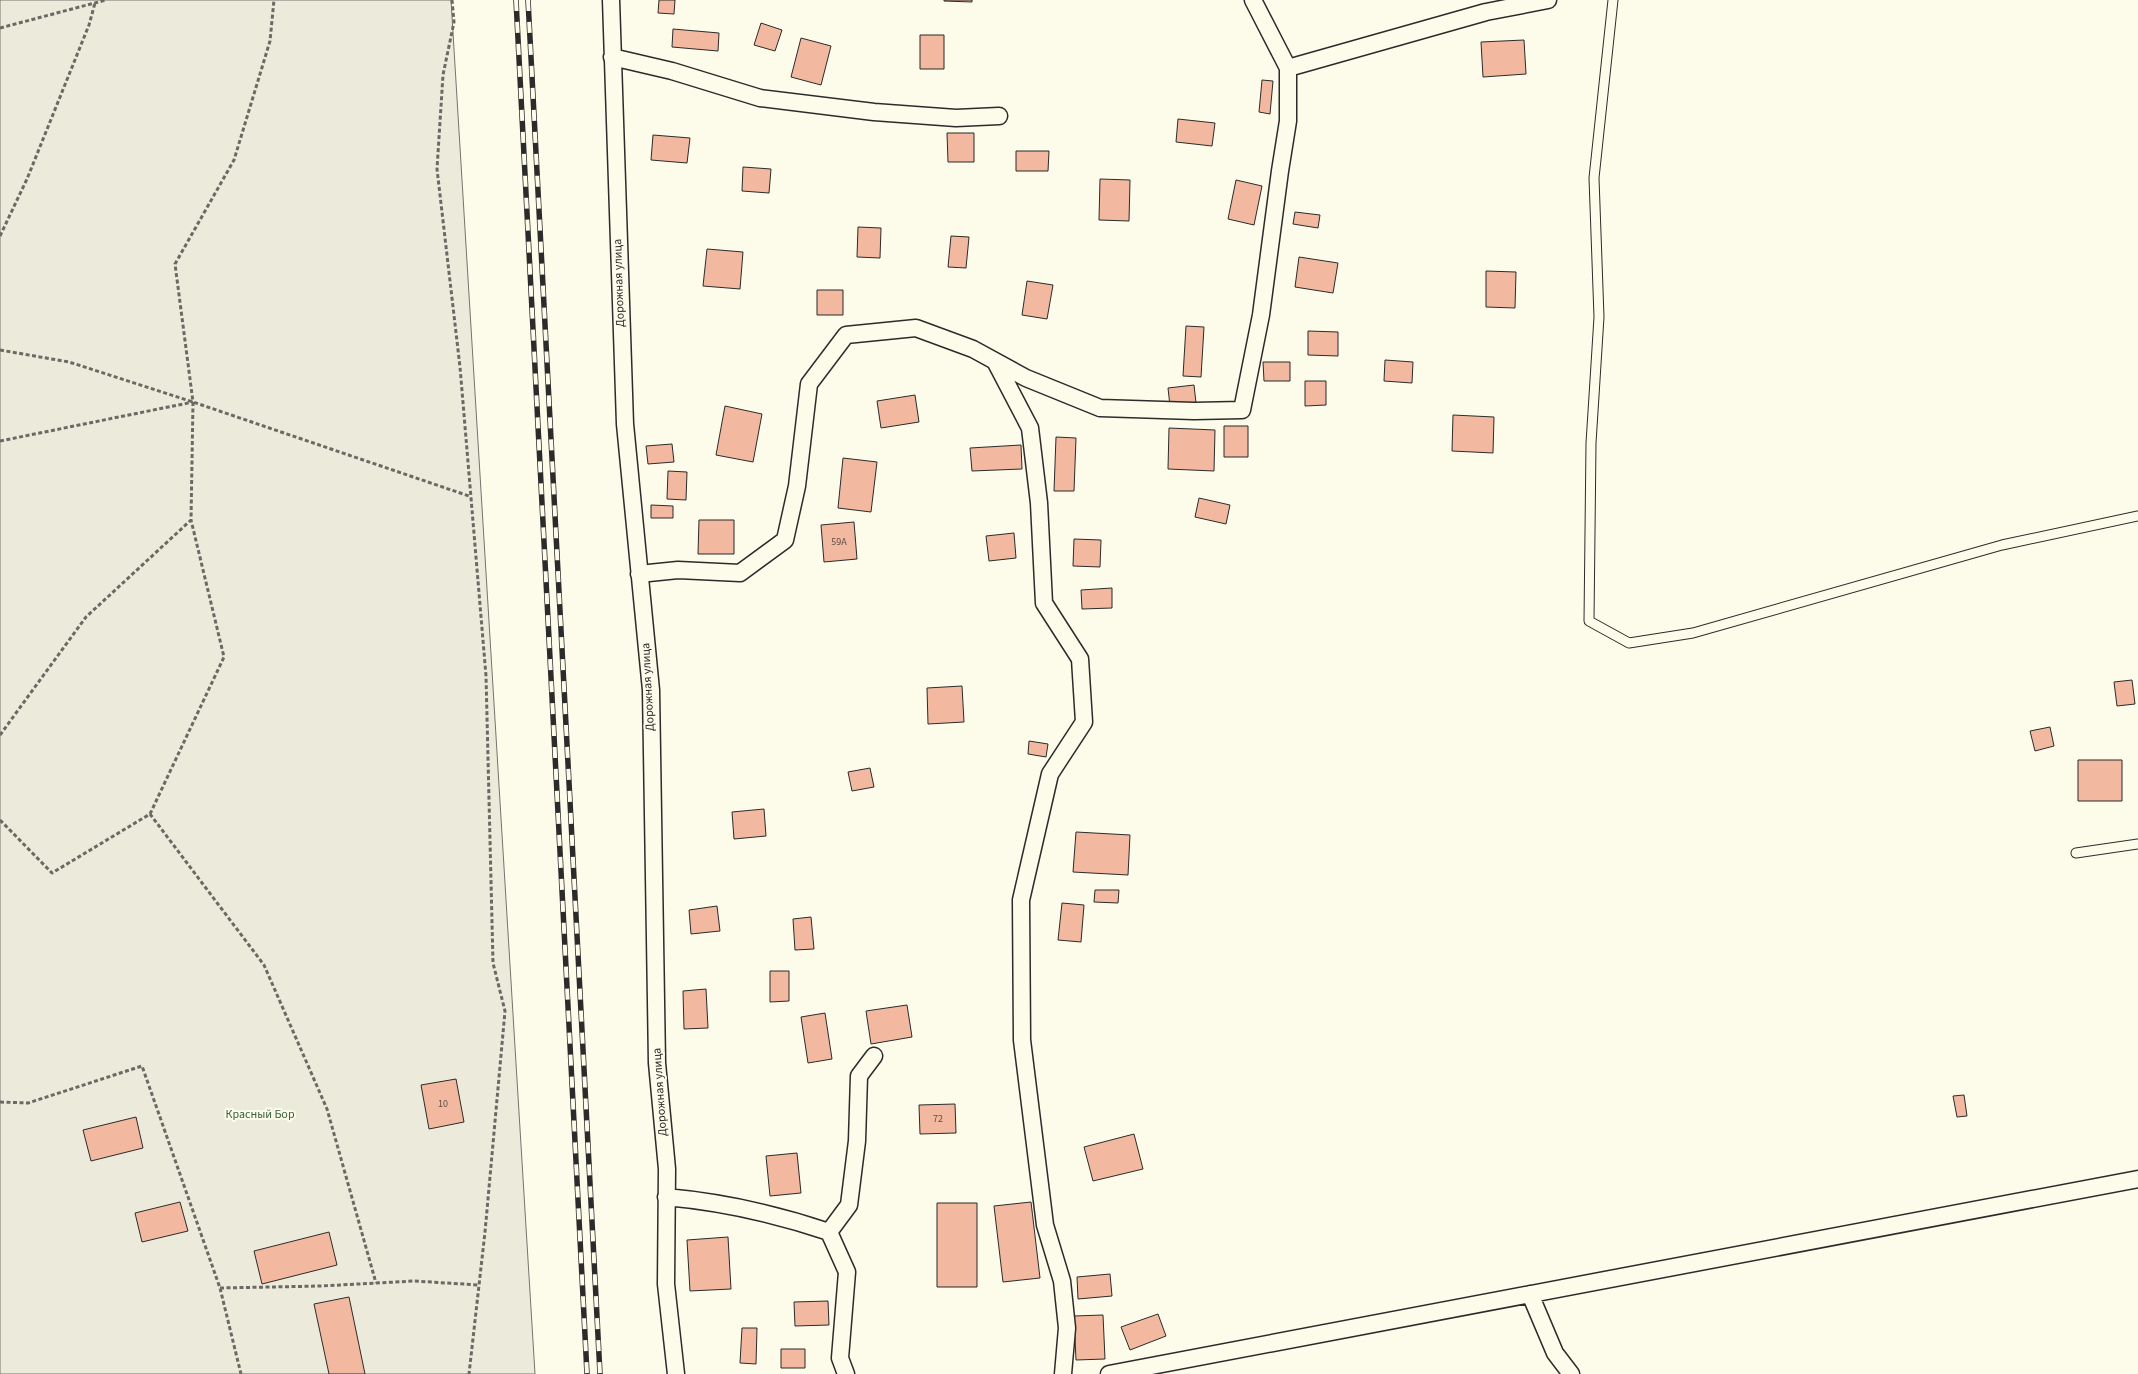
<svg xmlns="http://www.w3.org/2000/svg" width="2138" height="1374" font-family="'Source Sans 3',sans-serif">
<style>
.green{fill:#ecebdb;stroke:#74746e}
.building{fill:#f2b8a0;stroke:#2b2b2b}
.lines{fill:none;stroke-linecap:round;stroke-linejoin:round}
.lane-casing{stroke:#2b2b2b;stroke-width:11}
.street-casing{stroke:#2b2b2b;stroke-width:19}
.path{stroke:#6a6964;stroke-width:3;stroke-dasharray:4 2.5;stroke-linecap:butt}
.lane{stroke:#fdfbea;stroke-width:9}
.street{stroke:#fdfbea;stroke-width:16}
.rail-casing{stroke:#2b2b2b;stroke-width:5.5}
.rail{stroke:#fdfbea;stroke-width:4;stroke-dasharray:11;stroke-linecap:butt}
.labels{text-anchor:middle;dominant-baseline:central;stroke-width:4;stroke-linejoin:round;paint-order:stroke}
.number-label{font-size:10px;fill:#5d4e48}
.street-label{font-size:12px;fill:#2b2b2b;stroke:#fdfbea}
.park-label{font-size:12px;fill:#34623c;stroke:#fdfbea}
</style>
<rect width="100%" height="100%" fill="#fdfbea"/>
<!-- green -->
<path class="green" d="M 0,0 L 451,0 L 535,1374 L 0,1374 Z"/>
<!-- building -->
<path class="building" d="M 659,0 L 675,0 L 674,14 L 658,13 Z
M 944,0 L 972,0 L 972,2 L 944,1 Z
M 761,23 L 782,30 L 775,51 L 754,45 Z
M 673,29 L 719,33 L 718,51 L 672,47 Z
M 920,35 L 944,35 L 944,69 L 920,69 Z
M 801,38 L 831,46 L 821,85 L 791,77 Z
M 1524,40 L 1526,74 L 1483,77 L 1481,42 Z
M 1262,80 L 1273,81 L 1270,114 L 1259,112 Z
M 1178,119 L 1215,123 L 1212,146 L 1176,142 Z
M 947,133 L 974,133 L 974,162 L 948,162 Z
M 653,135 L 690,138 L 687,163 L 651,160 Z
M 1016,151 L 1049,151 L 1048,171 L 1016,171 Z
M 743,167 L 771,169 L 769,193 L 742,191 Z
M 1100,179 L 1130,180 L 1129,221 L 1099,220 Z
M 1236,180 L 1262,186 L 1254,225 L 1228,219 Z
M 1295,212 L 1320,215 L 1318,228 L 1293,224 Z
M 858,227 L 881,228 L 880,258 L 857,257 Z
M 951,236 L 969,237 L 966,268 L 948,267 Z
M 707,249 L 743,252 L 740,289 L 703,286 Z
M 1299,257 L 1338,263 L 1333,293 L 1295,287 Z
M 1486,271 L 1516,272 L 1515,308 L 1486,307 Z
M 1027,281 L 1053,285 L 1047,319 L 1022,315 Z
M 817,290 L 843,290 L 843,315 L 817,315 Z
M 1186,326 L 1204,327 L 1201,377 L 1183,376 Z
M 1308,331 L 1338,332 L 1338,356 L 1308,355 Z
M 1385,360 L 1413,362 L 1412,383 L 1384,381 Z
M 1263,362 L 1290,362 L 1290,381 L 1264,381 Z
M 1305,381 L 1326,381 L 1326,405 L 1305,406 Z
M 1194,385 L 1196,403 L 1170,406 L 1168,388 Z
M 915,395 L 919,422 L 881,428 L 877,401 Z
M 725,406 L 762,414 L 753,462 L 716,455 Z
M 1453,415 L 1494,417 L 1493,453 L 1452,451 Z
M 1224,426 L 1248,426 L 1248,457 L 1224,457 Z
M 1169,428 L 1215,430 L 1214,471 L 1168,469 Z
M 1056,437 L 1076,438 L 1074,491 L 1054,491 Z
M 672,444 L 674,462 L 648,464 L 646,446 Z
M 1021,445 L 1022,469 L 972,471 L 970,448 Z
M 843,458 L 877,462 L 871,512 L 838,508 Z
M 668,471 L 687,472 L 686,500 L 667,499 Z
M 1199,498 L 1230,505 L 1226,524 L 1195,517 Z
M 651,505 L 673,506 L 673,518 L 651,518 Z
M 699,520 L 734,520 L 734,554 L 698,554 Z
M 854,522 L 857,559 L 824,562 L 821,525 Z
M 1014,533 L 1016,558 L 989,561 L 986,536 Z
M 1074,539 L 1101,540 L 1100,567 L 1073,566 Z
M 1112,588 L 1112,608 L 1082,609 L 1081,590 Z
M 2132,680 L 2135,704 L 2117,706 L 2114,682 Z
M 962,686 L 964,722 L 928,724 L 927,688 Z
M 2050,727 L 2054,746 L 2035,751 L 2030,731 Z
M 1029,741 L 1048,744 L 1046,757 L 1028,754 Z
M 2078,760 L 2122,760 L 2122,801 L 2078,801 Z
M 870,768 L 874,787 L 852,791 L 848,772 Z
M 764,809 L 766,836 L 734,839 L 732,812 Z
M 1076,832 L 1130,835 L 1128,875 L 1073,872 Z
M 1095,890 L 1119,890 L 1118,903 L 1094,902 Z
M 1062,903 L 1084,905 L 1081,942 L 1058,940 Z
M 717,906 L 720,931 L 691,934 L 689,910 Z
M 811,917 L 814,949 L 795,950 L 793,919 Z
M 770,971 L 789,971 L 789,1001 L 770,1002 Z
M 706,989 L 708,1028 L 684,1029 L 683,991 Z
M 907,1005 L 912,1037 L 871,1044 L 866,1011 Z
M 825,1013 L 832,1059 L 808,1063 L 801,1017 Z
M 456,1079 L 464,1122 L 429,1129 L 421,1085 Z
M 1964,1095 L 1967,1116 L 1957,1117 L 1953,1096 Z
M 955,1104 L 956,1133 L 920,1134 L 919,1105 Z
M 136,1117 L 143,1148 L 91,1161 L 83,1130 Z
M 1134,1134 L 1143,1169 L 1093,1181 L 1084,1147 Z
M 797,1153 L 801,1193 L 770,1196 L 766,1156 Z
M 180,1202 L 188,1231 L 142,1242 L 135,1213 Z
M 1031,1202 L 1040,1278 L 1003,1282 L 994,1206 Z
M 937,1203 L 977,1203 L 977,1287 L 937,1287 Z
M 329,1232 L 337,1265 L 262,1284 L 254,1251 Z
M 728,1237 L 731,1289 L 690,1291 L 687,1240 Z
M 1110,1274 L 1112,1296 L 1078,1299 L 1077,1277 Z
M 349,1297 L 365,1374 L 329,1374 L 314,1304 Z
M 828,1301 L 829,1325 L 795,1326 L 794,1302 Z
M 1158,1314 L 1166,1336 L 1130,1350 L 1121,1327 Z
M 1103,1315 L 1105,1359 L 1076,1360 L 1074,1316 Z
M 742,1328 L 757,1328 L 756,1364 L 740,1363 Z
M 781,1349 L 805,1349 L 805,1368 L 781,1368 Z"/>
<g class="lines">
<defs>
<path id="lane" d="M 1613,0 L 1594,178 L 1599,317 L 1591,443 L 1589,621 L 1629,643 L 1693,633 L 2002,545 L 2138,516
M 2076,853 L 2138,844"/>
<path id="street" d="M 611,0 L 625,424 L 651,690 L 657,1063 L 667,1169 L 666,1284 L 676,1374
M 1253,0 L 1288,68
M 612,57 L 672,71 L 760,98 L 874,112 L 956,118 L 999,116
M 995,361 L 1030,428 L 1039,503 L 1044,603 L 1080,659 L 1084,722 L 1050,774 L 1021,900 L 1022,1040 L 1045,1225 L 1062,1281 L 1067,1328 L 1063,1374
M 639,574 L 678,570 L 740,573 L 785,540 L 797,486 L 809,384 L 846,335 L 916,328 L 973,349 L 1026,378 L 1100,408 L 1194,411 L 1242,410 L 1261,315 L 1280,171 L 1288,121 L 1288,68 L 1486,12 L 1548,0
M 666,1197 C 722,1202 776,1214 829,1232 L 847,1272 L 840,1358 L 846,1374
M 829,1232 L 849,1205 L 857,1141 L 859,1076 L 874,1056
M 1530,1294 L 1555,1353 L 1571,1374
M 1109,1374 L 2138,1179"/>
</defs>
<!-- lane casing -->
<use href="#lane" class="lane-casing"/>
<!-- street casing -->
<use href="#street" class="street-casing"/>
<!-- path -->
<path class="path" d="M 452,0 L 454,22 L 443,75 L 437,169 L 460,367 L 486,676 L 493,963 L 505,1011 L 485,1232 L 469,1374
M 0,28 L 106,0
M 0,236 L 27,179 L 89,25 L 95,3
M 0,350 L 69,362 L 193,402 L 469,496
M 0,441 L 193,402
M 0,735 L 86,617 L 191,520 L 193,402 L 175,264 L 234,160 L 270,41 L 274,0
M 150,814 L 224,657 L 191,520
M 0,820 L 52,873 L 150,814 L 264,965 L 327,1109 L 376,1283
M 0,1102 L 28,1103 L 142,1066 L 220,1288 L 241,1374
M 220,1288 L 321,1286 L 414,1281 L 479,1285"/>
<!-- lane -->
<use href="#lane" class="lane"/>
<!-- street -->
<use href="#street" class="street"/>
<defs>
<path id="rail" d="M 516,0 L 587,1374
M 528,0 L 600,1374"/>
</defs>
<!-- rail casing -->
<use href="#rail" class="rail-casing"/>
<!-- rail -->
<use href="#rail" class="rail"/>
</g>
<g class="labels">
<!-- number labels -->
<g class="number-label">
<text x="839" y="542">59А</text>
<text x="443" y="1104">10</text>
<text x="938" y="1119">72</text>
</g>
<!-- street labels -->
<g class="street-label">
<text transform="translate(619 283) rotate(-92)">Дорожная улица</text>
<text transform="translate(648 687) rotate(-93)">Дорожная улица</text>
<text transform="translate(660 1092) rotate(-94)">Дорожная улица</text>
</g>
<!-- park labels -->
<g class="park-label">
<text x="260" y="1114">Красный Бор</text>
</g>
</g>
</svg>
